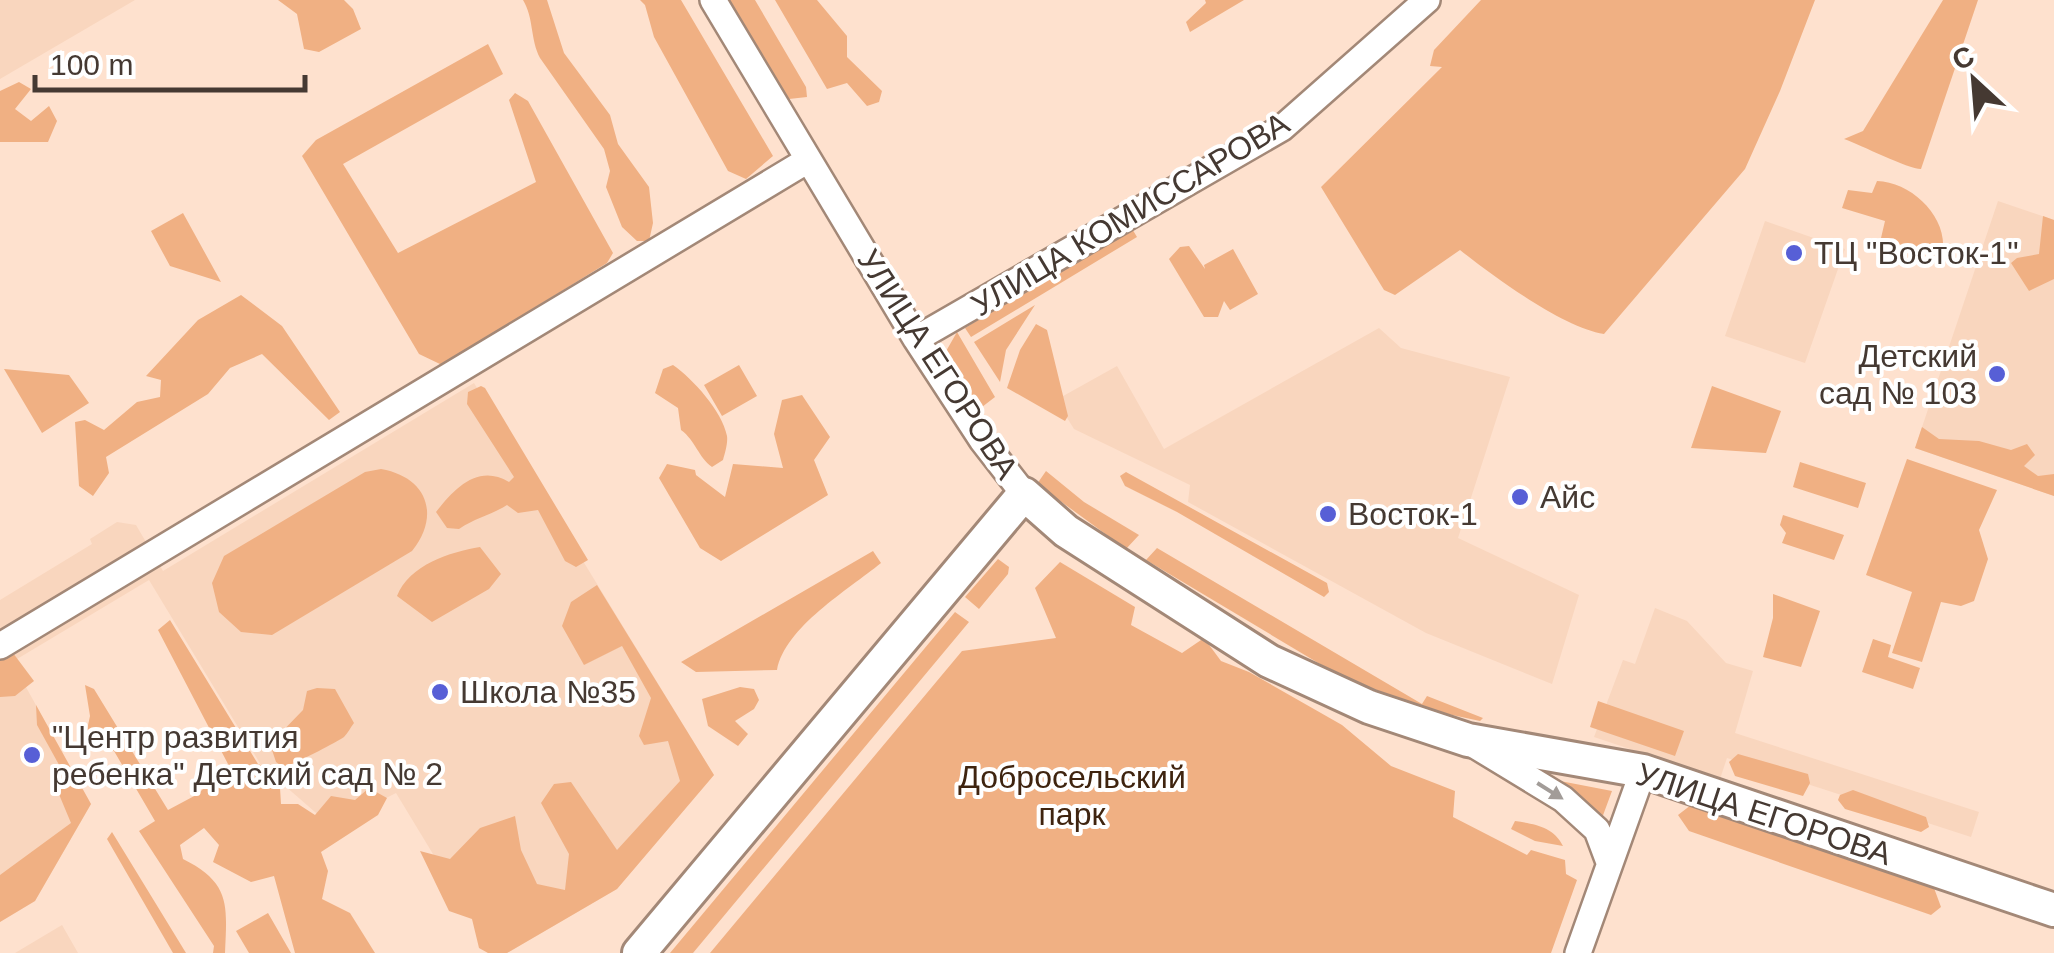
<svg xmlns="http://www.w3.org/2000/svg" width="2054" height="953" font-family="Helvetica,sans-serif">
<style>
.built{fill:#f9d6be}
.green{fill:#f0b083}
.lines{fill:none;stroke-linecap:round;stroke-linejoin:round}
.minor-casing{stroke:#a38877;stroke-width:30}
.major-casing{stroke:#a38877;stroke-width:38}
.minor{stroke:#fff;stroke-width:25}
.major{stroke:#fff;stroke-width:32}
.oneway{fill:#a29c98}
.poi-dot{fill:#575fd6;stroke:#fff;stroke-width:4}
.labels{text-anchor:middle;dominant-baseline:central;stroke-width:8;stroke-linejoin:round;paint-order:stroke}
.street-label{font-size:32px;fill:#453932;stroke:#fff}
.poi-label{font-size:32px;fill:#453932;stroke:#fff;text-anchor:start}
.park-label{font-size:32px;fill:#3f240f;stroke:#fff}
</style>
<rect width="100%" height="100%" fill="#fee1ce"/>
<!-- built -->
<path class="built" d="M 0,0 L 135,0 L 0,79 Z
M 1998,201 L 2054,220 L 2054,496 L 1915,448 Z
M 1765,221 L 1845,249 L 1805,363 L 1725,336 Z
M 1379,328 L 1401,348 L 1510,377 L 1458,538 L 1579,595 L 1552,684 L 1426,633 L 1188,502 L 1190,485 L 1074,429 L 1056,400 L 1117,366 L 1164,449 Z
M 474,383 L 714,775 L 617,889 L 507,953 L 493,953 L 396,793 L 331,826 L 261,765 L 149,580 L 12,662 L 91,804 L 35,901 L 0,922 L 0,600 L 92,544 L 90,539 L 117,522 L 136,525 L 163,571 Z
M 1655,608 L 1687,621 L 1726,663 L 1753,671 L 1735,733 L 1979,812 L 1971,837 L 1727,758 L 1720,779 L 1594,737 L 1623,660 L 1635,664 Z
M 62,925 L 78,953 L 15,953 Z"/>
<!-- green -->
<path class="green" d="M 278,0 L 344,0 L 353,9 L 361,29 L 319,52 L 304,49 L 297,14 Z
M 523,0 L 547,0 L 564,53 L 610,115 L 618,144 L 649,187 L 653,223 L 649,241 L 637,241 L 622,227 L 606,187 L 610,171 L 604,149 L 540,58 C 530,39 534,18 523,0 Z
M 640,0 L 681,0 L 773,156 L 746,179 L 728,171 L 654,37 L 645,5 Z
M 729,0 L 755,0 L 806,87 L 807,97 L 789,99 Z
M 775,0 L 817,0 L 847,36 L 847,57 L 882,91 L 879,102 L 867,106 L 847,83 L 827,89 Z
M 1205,0 L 1244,0 L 1190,32 L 1186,22 L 1206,3 Z
M 1481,0 L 1815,0 L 1780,91 L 1745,169 L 1604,334 C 1563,328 1493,276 1460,250 L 1395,295 L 1384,290 L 1321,187 L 1442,67 L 1430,66 L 1434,50 Z
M 1943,0 L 1978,0 L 1921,169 C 1908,169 1861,145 1844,139 L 1863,131 Z
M 488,44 L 503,74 L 343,164 L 398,253 L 536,182 L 509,100 L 515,93 L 528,101 L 613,253 L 607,263 L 442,365 L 419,354 L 302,156 L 316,140 Z
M 19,82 L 31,89 L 15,109 L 31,121 L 49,106 L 57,121 L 48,142 L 0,142 L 0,91 Z
M 1877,181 C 1914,182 1953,222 1941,259 L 1881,238 L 1885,221 L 1842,208 L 1848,190 L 1872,193 Z
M 183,213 L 221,282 L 170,266 L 151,231 Z
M 2043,216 L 2054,220 L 2054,279 L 2029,291 L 2011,263 L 2017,258 L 2039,254 Z
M 1131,227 L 1137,237 L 971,337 L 965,328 Z
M 1189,246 L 1205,269 L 1204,265 L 1233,249 L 1258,294 L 1230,310 L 1224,301 L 1218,317 L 1204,317 L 1169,259 L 1180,247 Z
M 241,295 L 282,326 L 340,412 L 329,420 L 262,354 L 230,368 L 208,394 L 106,457 L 109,473 L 93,496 L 79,486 L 75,422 L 85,420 L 104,430 L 137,402 L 160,397 L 161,380 L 146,376 L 198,320 Z
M 1035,305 L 1006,350 L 1000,382 L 974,342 Z
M 1036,324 L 1047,330 L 1068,416 L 1065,421 L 1007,388 L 1020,350 Z
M 957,332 L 995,397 L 982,407 L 952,372 L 945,353 Z
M 673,365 C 693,379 722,411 727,436 C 728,443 725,453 723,460 L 712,467 C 698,457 696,441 681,430 L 678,408 L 655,393 L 663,369 Z
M 739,365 L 757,396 L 722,416 L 704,385 Z
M 4,369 L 69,375 L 89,403 L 42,433 Z
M 481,386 L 485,388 L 588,560 L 576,567 L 565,561 L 538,510 L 518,513 L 507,505 C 491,515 475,518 459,529 L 447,528 L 436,512 C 454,489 478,463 509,482 L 514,477 L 467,404 L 468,392 Z
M 1712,386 L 1781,411 L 1766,453 L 1691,448 Z
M 802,395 L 830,437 L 814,460 L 828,495 L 721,561 L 700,548 L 659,478 L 667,464 L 695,470 L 696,475 L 725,497 L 733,464 L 783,468 L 774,434 L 782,400 Z
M 1922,427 L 1939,439 L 1979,441 L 2011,450 L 2027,444 L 2035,455 L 2024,466 L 2038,476 L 2054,474 L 2054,496 L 1915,448 Z
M 1907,459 L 1997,490 L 1979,530 L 1988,559 L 1974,601 L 1961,606 L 1941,602 L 1922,662 L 1892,653 L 1912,592 L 1866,575 Z
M 1800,462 L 1866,483 L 1858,508 L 1793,487 Z
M 381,469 C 427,477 441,515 412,551 L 272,635 L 241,632 L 219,612 L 212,583 L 224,556 L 365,472 Z
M 1046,471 L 1084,502 L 1139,535 L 1126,549 L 1037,484 Z
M 1126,472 L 1327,583 L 1329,592 L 1324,597 L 1177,512 L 1125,486 L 1120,476 Z
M 1783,515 L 1844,535 L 1834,560 L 1782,543 L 1786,533 L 1780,525 Z
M 480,547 L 501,574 L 489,589 L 432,622 L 397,596 C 409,565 450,552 480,547 Z
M 1157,548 L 1422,704 L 1427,696 L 1483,718 L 1480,721 L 1420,708 L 1340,676 L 1146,560 Z
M 873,551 L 881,563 C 848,590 785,627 777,670 L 696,672 L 681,662 Z
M 998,559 L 1009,567 L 1008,574 L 979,609 L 965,597 Z
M 1060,562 L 1135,607 L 1131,625 L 1182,653 L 1204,638 L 1221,661 L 1249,672 L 1342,725 L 1391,766 L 1455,791 L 1453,817 L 1527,855 L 1531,850 L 1565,860 L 1566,874 L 1577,880 L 1551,953 L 710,953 L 962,651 L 1056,638 L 1035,588 Z
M 597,585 L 714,775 L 617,889 L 507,953 L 488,953 L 479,948 L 472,919 L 449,911 L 420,851 L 450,859 L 480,828 L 515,816 L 521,850 L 537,884 L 565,890 L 569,854 L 541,803 L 554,784 L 571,782 L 617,850 L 680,781 L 668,741 L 644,745 L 639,736 L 651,698 L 622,646 L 584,665 L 562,626 L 571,602 Z
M 1773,594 L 1820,611 L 1801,667 L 1763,657 L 1773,618 Z
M 955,612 L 969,622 L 693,953 L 670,953 Z
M 170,620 L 258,764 L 279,772 L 281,804 L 298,804 L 315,815 L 331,796 L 355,800 L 369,788 L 387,798 L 378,815 L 321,852 L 328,871 L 322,899 L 350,913 L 375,953 L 295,953 L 274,876 L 251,882 L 213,862 L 219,845 L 204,828 L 180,845 L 183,859 C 231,883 227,905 225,953 L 213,953 L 214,946 L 139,831 L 155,821 L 114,751 L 85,739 L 90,716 L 85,685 L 94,689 L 168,810 L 198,794 L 228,764 L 158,630 Z
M 1873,639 L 1891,645 L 1888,657 L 1920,668 L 1913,689 L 1862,672 Z
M 10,649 L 34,681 L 15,696 L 0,697 L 0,656 Z
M 740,687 L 754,689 L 759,700 L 754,709 L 735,721 L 748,734 L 738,746 L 708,726 L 702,699 Z
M 317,688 L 335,689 L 354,723 C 350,728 348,733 344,737 C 339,741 289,767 283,767 L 276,762 L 270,744 L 303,710 L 307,691 Z
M 1598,701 L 1684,731 L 1675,756 L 1590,727 Z
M 36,705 L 91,804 L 35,901 L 0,922 L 0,875 L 71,823 L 58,792 L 68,781 L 37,725 Z
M 1738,754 L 1808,774 L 1810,783 L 1803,796 L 1735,776 L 1729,762 Z
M 1555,780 L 1612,791 L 1602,818 Z
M 1853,790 L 1926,817 L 1929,827 L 1921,832 L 1845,809 L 1838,800 L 1840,795 Z
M 1691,805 L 1934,888 L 1941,907 L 1931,915 L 1689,831 L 1678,815 Z
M 1515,821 C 1535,824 1554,827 1563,846 L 1535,841 L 1511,829 Z
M 112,832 L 186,953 L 173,953 L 107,839 Z
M 268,913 L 291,953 L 249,953 L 236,931 Z"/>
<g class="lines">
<defs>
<path id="minor" d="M 713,0 L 916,339 L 982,440 L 1024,494
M 916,339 L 1282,128 L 1427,0
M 0,646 L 808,160
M 1476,746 L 1563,799 L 1597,830 L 1609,862
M 1578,953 L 1643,771"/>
<path id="major" d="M 639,953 L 1024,494 L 1066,531 L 1269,661 L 1369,707 L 1468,740 L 1643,771 L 2054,910"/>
</defs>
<!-- minor casing -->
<use href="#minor" class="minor-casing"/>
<!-- major casing -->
<use href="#major" class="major-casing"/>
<!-- minor -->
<use href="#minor" class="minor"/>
<!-- major -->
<use href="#major" class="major"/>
</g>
<!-- one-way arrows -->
<defs><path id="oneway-solid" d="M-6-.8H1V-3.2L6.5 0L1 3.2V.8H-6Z" transform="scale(2.5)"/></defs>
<use class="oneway" href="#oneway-solid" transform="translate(1550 791) rotate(32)"/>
<!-- markers -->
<g class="poi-dot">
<circle cx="1794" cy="253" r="10"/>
<circle cx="1997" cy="374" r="10"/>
<circle cx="1520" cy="497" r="10"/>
<circle cx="1328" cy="514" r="10"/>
<circle cx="440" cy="692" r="10"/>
<circle cx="32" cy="755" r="10"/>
</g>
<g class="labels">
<!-- street labels -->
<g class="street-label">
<text transform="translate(1130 214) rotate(-31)">УЛИЦА КОМИССАРОВА</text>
<text transform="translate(938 364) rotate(57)">УЛИЦА ЕГОРОВА</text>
<text transform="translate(1764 814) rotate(18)">УЛИЦА ЕГОРОВА</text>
</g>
<!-- poi labels -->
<g class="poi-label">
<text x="1814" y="253">ТЦ "Восток-1"</text>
<text x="1977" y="356" text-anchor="end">Детский<tspan x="1977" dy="37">сад № 103</tspan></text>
<text x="1540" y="497">Айс</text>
<text x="1348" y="514">Восток-1</text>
<text x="460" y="692">Школа №35</text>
<text x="52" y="737">"Центр развития<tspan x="52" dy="37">ребенка" Детский сад № 2</tspan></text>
</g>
<!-- park labels -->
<g class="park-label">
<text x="1072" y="777">Добросельский<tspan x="1072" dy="37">парк</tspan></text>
</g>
</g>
<!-- north arrow -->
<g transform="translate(1974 80) rotate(334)" stroke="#ffffff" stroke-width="8" paint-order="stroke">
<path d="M0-8L18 38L0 25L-18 38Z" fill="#453932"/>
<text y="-15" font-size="28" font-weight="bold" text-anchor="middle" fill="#453932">С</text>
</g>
<!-- scale -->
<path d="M35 75v15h270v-15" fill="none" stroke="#453932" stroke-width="5"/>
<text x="50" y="75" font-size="30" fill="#453932" stroke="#ffffff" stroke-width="8" paint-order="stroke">100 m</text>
</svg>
